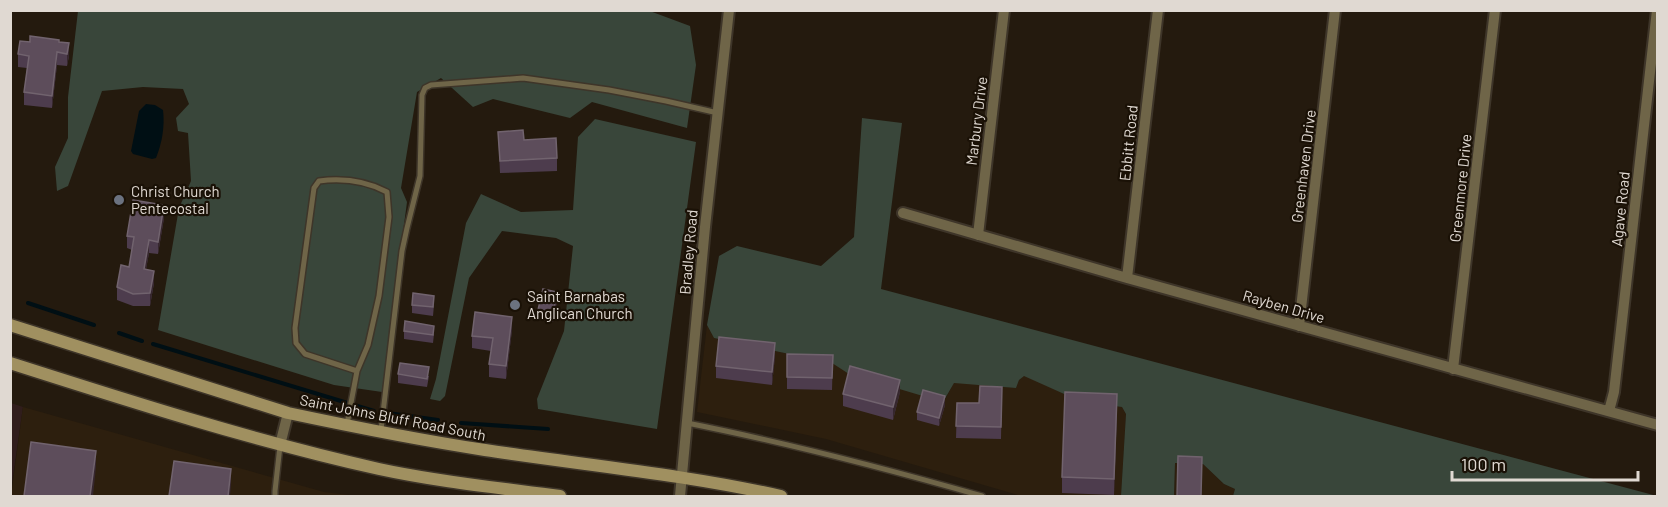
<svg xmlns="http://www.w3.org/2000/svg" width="1668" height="507" font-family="Barlow,sans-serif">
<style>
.commercial{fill:#301d1c}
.built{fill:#2d1f0e}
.green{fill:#39463a}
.water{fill:#000f14}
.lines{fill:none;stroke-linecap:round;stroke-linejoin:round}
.stream{stroke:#000f14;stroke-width:4}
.lane-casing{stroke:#3e3529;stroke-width:8}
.street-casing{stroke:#3e3529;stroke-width:14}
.secondary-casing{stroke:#3e3529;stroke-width:15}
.lane{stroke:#6f6548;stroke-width:5}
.street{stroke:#6f6548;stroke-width:10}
.secondary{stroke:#a09060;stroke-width:12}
.wall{fill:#4d3c4d}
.shaded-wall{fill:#36272e}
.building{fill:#5d4d5b;stroke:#71636e;stroke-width:1.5}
.worship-dot{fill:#6b7280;stroke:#1a1106;stroke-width:2}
.labels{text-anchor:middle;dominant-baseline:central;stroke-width:4.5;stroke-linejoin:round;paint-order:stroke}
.street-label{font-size:15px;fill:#e0d9d2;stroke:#1a1106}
.poi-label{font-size:15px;fill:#e0d9d2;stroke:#1a1106;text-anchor:start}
</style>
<rect width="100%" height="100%" fill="#241a0e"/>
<!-- commercial -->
<path class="commercial" d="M 11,403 L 23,407 L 11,490 Z"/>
<!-- built -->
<path class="built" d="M 707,325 L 714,338 L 832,363 L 944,402 L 954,382 L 1016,388 L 1019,380 L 1024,375 L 1082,402 L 1122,407 L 1126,414 L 1121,496 L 1021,496 L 826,439 L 697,412 Z
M 23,407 L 324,492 L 357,496 L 11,496 Z
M 1175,463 L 1203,464 L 1224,484 L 1235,489 L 1233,496 L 1174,496 Z"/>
<!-- green -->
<path class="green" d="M 647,10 L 690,26 L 696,65 L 687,128 L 592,102 L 570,118 L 493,99 L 473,107 L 441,78 L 417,92 L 401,188 L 407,202 L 382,392 L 334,385 L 158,330 L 179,208 L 191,181 L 188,133 L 178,131 L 176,118 L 189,104 L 183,89 L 143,87 L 102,91 L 68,186 L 57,191 L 55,167 L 68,138 L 68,97 L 78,11 Z
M 862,118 L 902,123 L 881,289 L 1657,496 L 1233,496 L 1235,489 L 1224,484 L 1203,464 L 1175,463 L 1174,496 L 1121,496 L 1126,414 L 1122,407 L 1082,402 L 1024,376 L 1019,380 L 1016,388 L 954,383 L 943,402 L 849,374 L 832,363 L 714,338 L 707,325 L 719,256 L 737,246 L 821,266 L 854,237 Z
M 595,119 L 696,142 L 657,429 L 538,409 L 537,399 L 564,331 L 573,246 L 556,238 L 502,231 L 469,278 L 445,396 L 440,401 L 430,399 L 436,379 L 466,223 L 481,194 L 521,212 L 573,210 L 578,137 Z"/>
<!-- water -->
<path class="water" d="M 146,104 L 155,105 L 163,110 C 165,126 162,143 156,158 L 152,159 L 133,154 L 131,151 L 139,111 Z"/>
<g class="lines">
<!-- stream -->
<path class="stream" d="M 28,303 L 94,325
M 119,333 L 142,341
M 153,344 L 374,411
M 388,413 L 438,420
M 461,423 L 548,429"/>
<defs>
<path id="lane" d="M 687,423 C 788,443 884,468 982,496
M 347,424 L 357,371 L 368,345 L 379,296 L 389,217 L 387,192 C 366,181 342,178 319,181 L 314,188 L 295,328 L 296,343 L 305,354 L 357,371
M 381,430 L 402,251 L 407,228 L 420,176 L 422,95 L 425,88 L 431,85 L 523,78 L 609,90 L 666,101 L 718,113
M 275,496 L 275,491 L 280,446"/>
<path id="street" d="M 903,213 L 1127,278 L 1658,425
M 978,235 L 1004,10
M 1127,278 L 1158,10
M 1299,326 L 1335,10
M 1453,369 L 1495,10
M 1609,411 L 1614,392 L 1657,10
M 280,445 L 288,413
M 680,496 L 705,227 L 729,10"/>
<path id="secondary" d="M 10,325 L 288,413 C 354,427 419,440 485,450 C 583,465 683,474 781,496
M 10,363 C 132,402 254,441 379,469 C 439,482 500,488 560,496"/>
</defs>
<!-- lane casing -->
<use href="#lane" class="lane-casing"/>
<!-- street casing -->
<use href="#street" class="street-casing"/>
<!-- secondary casing -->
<use href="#secondary" class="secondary-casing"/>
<!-- lane -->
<use href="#lane" class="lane"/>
<!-- street -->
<use href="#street" class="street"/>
<!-- secondary -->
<use href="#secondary" class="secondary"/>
</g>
<!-- wall -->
<path class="wall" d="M 30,42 L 59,42 L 69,43 L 69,56 L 67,66 L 57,65 L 52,108 L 24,105 L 24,92 L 27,68 L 18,67 L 18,54 Z
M 498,132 L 524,140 L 557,158 L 557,171 L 500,173 Z
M 164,218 L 158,254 L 149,253 L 146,269 L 154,283 L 150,306 L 133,306 L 117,300 L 117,287 L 129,267 L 132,250 L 127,248 L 127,236 Z
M 557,301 L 553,322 L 538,319 L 538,310 Z
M 412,305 L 434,305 L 433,316 L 412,313 Z
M 512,330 L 506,379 L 489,377 L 489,364 L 491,351 L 472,348 L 472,336 Z
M 404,331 L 434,334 L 433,343 L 404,339 Z
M 787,354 L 833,355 L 832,390 L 787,389 Z
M 775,356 L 772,385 L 716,378 L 716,366 Z
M 398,374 L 429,376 L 427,387 L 398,383 Z
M 1002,387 L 1001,439 L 956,438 L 957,403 L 979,403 Z
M 900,392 L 893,420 L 843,406 L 843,394 Z
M 945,405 L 939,426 L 917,420 L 917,412 Z
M 1117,410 L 1114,495 L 1062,493 L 1062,477 Z"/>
<!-- shaded-wall -->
<path class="shaded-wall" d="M 69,43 L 69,56 L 67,66 L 67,54 Z
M 57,52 L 57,65 L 52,108 L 52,96 Z
M 164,205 L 164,218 L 158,254 L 158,242 Z
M 149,240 L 149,253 L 144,281 L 144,269 Z
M 154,271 L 154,283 L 150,306 L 150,293 Z
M 557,292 L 557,301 L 553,322 L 553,313 Z
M 512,317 L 512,330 L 506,379 L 506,366 Z
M 775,343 L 775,356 L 772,385 L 772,372 Z
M 900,380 L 900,392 L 893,420 L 893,407 Z
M 1117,394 L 1117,410 L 1114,495 L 1114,479 Z
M 945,396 L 945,405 L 939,426 L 939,418 Z
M 96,451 L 96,467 L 93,496 L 90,496 Z
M 231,469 L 231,485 L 230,496 L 228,496 Z"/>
<!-- building -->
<path class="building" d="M 30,36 L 59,40 L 59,42 L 69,43 L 67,54 L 57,52 L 52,96 L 24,92 L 29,56 L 18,54 L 20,41 L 30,42 Z
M 523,130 L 524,140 L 556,138 L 557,158 L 500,161 L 498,132 Z
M 133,200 L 164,205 L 158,242 L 149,240 L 144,269 L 154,271 L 150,293 L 133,294 L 117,287 L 121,265 L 129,267 L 134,237 L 127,236 Z
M 543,289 L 557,292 L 553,313 L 538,310 Z
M 413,293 L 434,296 L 433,307 L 412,305 Z
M 475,312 L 512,317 L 506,366 L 489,364 L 493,338 L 472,336 Z
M 405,321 L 434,326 L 433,335 L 404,331 Z
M 719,337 L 775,343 L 772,372 L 716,366 Z
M 787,354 L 833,355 L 832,378 L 787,377 Z
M 400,363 L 429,367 L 427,379 L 398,374 Z
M 850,366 L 900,380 L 893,407 L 843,394 Z
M 980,386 L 1002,387 L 1001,427 L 956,426 L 957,403 L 979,403 Z
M 923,390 L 945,396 L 939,418 L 917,412 Z
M 1065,392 L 1117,394 L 1114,479 L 1062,477 Z
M 31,442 L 96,451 L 90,496 L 24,496 Z
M 1178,456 L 1202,457 L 1201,496 L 1177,496 Z
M 174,461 L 231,469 L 228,496 L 169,496 Z"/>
<!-- markers -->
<g class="worship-dot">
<circle cx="119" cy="200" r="6"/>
<circle cx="515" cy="305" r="6"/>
</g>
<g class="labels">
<!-- street labels -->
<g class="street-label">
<text transform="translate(976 121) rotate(-83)">Marbury Drive</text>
<text transform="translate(1128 143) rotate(-84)">Ebbitt Road</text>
<text transform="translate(1303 166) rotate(-83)">Greenhaven Drive</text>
<text transform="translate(1460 188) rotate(-84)">Greenmore Drive</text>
<text transform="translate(1620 209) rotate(-84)">Agave Road</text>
<text transform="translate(688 252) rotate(-85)">Bradley Road</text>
<text transform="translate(1284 306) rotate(16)">Rayben Drive</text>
<text transform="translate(393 417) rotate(11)">Saint Johns Bluff Road South</text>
</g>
<!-- poi labels -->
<g class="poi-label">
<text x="131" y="191">Christ Church<tspan x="131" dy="17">Pentecostal</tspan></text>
<text x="527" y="296">Saint Barnabas<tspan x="527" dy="17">Anglican Church</tspan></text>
</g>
</g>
<!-- border -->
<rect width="1668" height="507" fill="none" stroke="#e0d9d2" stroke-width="24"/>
<!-- scale -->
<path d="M1452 471v9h186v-9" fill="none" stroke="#e0d9d2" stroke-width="3"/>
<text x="1461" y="471" font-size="18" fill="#e0d9d2" stroke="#1a1106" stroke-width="4.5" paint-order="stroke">100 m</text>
</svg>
